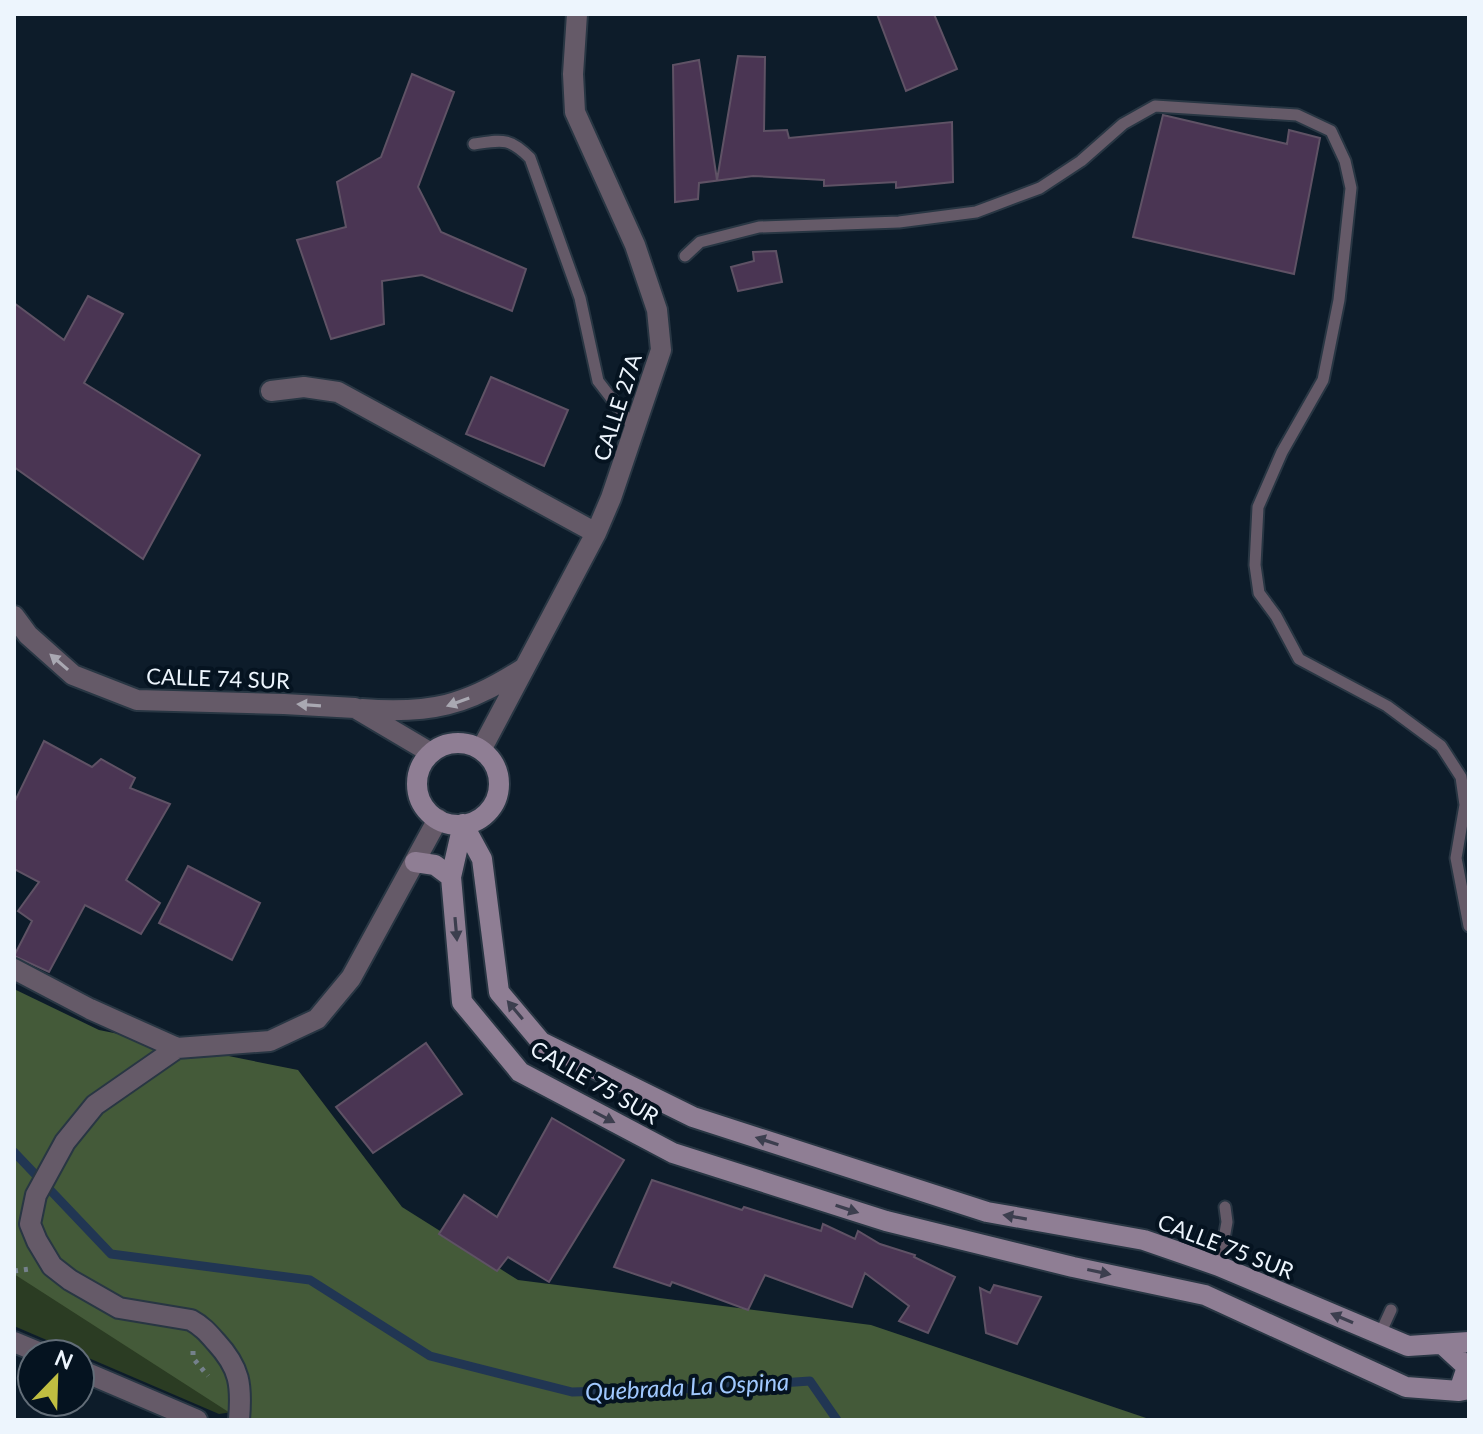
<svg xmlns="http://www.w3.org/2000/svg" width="1483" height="1434" font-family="Lato,sans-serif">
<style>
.green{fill:#2b3c23}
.forest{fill:#445a39}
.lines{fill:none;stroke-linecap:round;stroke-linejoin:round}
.stream{stroke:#213653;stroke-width:9}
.building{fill:#4a3553;stroke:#5f5265;stroke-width:2}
.lane-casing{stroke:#283643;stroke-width:15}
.street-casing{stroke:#283643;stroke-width:24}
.secondary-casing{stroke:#283643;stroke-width:24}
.path{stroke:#75818c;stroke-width:5;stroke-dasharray:4 6;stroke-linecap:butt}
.lane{stroke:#655a68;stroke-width:11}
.street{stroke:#655a68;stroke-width:20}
.secondary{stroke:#8f7e94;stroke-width:20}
.oneway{fill:#a9a8b2}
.oneway2{fill:#3c3e4e}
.labels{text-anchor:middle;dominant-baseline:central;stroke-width:8;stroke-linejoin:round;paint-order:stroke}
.street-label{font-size:22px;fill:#edf5fd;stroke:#051320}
.water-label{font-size:24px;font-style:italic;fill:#a0c8fe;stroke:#051320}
</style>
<rect width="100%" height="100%" fill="#0d1c2a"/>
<!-- green -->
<path class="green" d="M 14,1253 L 272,1406 L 219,1414 L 14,1326 Z"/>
<!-- forest -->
<path class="forest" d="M 14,989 L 99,1030 L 298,1070 L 402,1207 L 518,1280 L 871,1325 L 1152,1420 L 241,1420 L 14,1274 Z"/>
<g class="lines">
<!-- stream -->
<path class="stream" d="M 14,1152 L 111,1254 L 310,1280 L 430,1356 L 572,1392 L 708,1388 L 810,1381 L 837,1420"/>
</g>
<!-- building -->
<path class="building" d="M 877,14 L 934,14 L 957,69 L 906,91 Z
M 738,56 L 765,57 L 764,131 L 787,130 L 789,138 L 952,122 L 953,182 L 896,188 L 896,182 L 824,186 L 824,180 L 753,176 L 699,183 L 698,199 L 675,202 L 673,65 L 699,60 L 717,180 Z
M 412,74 L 454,92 L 418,187 L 441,232 L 526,269 L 512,311 L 422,275 L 382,281 L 384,324 L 331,339 L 297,240 L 346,227 L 337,182 L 381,157 Z
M 1163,115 L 1287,144 L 1289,130 L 1320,138 L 1294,274 L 1133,237 Z
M 776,251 L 782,282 L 738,291 L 731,267 L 754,261 L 753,252 Z
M 88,296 L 123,314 L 84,383 L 200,455 L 143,559 L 14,467 L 14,303 L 64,340 Z
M 491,377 L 568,410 L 544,466 L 466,434 Z
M 44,741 L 92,767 L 101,759 L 135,778 L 130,788 L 170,804 L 126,880 L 160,903 L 141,934 L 85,905 L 49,972 L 14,956 L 32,921 L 18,911 L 39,882 L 14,869 L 14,803 Z
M 188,866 L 260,903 L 232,960 L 159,923 Z
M 426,1043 L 462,1094 L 373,1153 L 336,1107 Z
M 552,1118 L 624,1160 L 549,1282 L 508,1257 L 497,1271 L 439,1234 L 464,1195 L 497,1217 Z
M 652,1180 L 742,1210 L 744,1207 L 821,1231 L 823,1224 L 855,1239 L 858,1231 L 880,1244 L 915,1255 L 914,1257 L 955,1277 L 928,1333 L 899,1321 L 909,1306 L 865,1273 L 852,1307 L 765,1275 L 748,1310 L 672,1282 L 670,1286 L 614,1267 Z
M 994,1285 L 1041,1297 L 1017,1344 L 986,1333 L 980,1288 L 990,1293 Z"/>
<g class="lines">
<defs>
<path id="lane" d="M 474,144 C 502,140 509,137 530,158 L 580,298 L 598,381 L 635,429
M 685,256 L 700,242 L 759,227 L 899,222 L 976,212 L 1040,188 L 1081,161 L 1123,124 L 1155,106 L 1297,115 L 1331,131 L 1345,161 L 1351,188 L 1339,300 L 1323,380 L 1282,452 L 1258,507 L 1255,565 L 1259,593 L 1276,616 L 1299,659 L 1387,706 L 1441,746 L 1461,777 L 1465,805 L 1456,858 L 1469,926
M 1219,1266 L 1227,1222 L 1225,1207
M 1380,1334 L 1391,1310"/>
<path id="street" d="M 271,391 L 304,387 L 338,392 L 596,533
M 14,616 L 28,635 L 73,675 L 137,700 L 284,704 L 355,708 L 431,753
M 362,709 C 430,714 466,706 524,668
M 481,750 L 596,533 L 611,498 L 661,350 L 657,310 L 635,245 L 575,112 L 573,74 L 577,14
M 14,969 L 90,1009 L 177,1048
M 14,1342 L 43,1354
M 80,1370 L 197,1420
M 239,1420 C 242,1385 240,1368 216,1342 C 208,1333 202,1326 191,1320 L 119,1308 L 70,1280 L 52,1266 L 37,1241 L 30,1224 L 36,1195 L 65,1142 L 95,1105 L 177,1048 L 270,1041 L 317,1019 L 351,978 L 438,819"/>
<path id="secondary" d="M417 784a41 41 0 1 1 82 0a41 41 0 1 1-82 0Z
M 463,824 L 451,877 L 462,1002 L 520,1072 L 673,1153 L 886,1221 L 1073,1267 L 1205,1295 L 1406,1387 L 1459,1391 L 1469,1389
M 463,824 L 482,859 L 499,992 L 541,1042 L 693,1117 L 987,1212 L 1144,1240 L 1219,1266 L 1408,1346 L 1469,1342
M 415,862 L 435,865 L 451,877
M 1442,1344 L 1467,1367 L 1459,1391"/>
</defs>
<!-- lane casing -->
<use href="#lane" class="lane-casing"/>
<!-- street casing -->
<use href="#street" class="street-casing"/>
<!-- secondary casing -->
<use href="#secondary" class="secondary-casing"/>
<!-- path -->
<path class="path" d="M 14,1271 L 29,1269
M 193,1351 L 193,1358 L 208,1376"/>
<!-- lane -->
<use href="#lane" class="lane"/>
<!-- street -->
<use href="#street" class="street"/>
<!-- secondary -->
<use href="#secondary" class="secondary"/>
</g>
<!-- one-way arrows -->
<defs><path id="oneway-solid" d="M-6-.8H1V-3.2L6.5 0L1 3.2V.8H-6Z" transform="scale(2)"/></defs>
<g class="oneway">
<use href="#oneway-solid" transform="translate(59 662) rotate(-139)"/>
<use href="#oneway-solid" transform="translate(458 702) rotate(160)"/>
<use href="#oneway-solid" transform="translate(309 705) rotate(-176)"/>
</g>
<g class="oneway2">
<use href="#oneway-solid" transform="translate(456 929) rotate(85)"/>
<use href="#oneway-solid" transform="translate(515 1010) rotate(-130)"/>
<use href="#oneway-solid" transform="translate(604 1117) rotate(28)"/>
<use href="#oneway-solid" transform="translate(767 1141) rotate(-162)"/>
<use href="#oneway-solid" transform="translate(847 1209) rotate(18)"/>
<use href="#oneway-solid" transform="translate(1015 1217) rotate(-170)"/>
<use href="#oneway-solid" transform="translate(1099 1272) rotate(12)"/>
<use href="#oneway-solid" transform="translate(1342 1318) rotate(-157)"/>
</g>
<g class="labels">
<!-- street labels -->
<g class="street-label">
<text transform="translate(617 407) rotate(-72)">CALLE 27A</text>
<text transform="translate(218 678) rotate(2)">CALLE 74 SUR</text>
<text transform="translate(595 1082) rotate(30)">CALLE 75 SUR</text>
<text transform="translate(1226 1246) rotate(21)">CALLE 75 SUR</text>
</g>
<!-- water labels -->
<g class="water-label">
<text transform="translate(687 1386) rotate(-3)">Quebrada La Ospina</text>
</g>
</g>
<!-- border -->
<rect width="1483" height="1434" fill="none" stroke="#edf5fd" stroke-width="32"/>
<!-- north arrow -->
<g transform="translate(56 1378) rotate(23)"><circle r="38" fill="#051320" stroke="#626d78" stroke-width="2"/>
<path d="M0-6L14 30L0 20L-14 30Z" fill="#c0be41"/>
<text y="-12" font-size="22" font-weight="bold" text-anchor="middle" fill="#edf5fd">N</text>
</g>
</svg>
